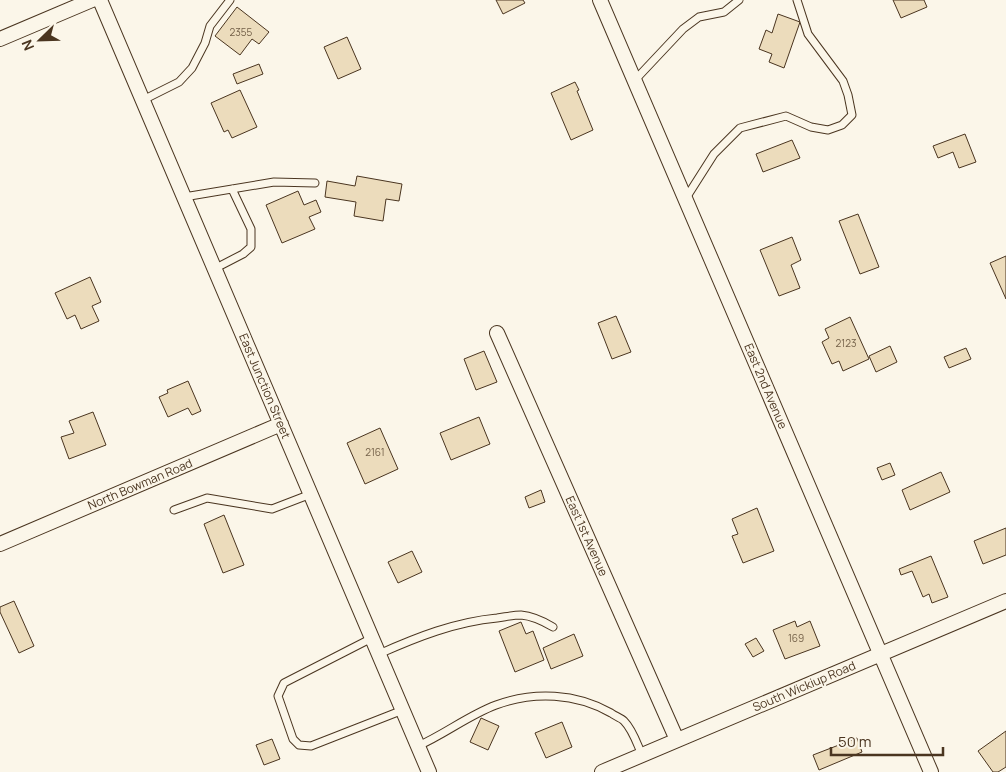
<svg xmlns="http://www.w3.org/2000/svg" width="1006" height="772" font-family="Manrope,sans-serif">
<style>
.building{fill:#ecdcbc;stroke:#4a3520}
.lines{fill:none;stroke-linecap:round;stroke-linejoin:round}
.lane-casing{stroke:#4a3520;stroke-width:9}
.street-casing{stroke:#4a3520;stroke-width:16}
.lane{stroke:#fbf6e9;stroke-width:7}
.street{stroke:#fbf6e9;stroke-width:14}
.labels{text-anchor:middle;dominant-baseline:central;stroke-width:4;stroke-linejoin:round;paint-order:stroke}
.number-label{font-size:10px;fill:#725f47}
.street-label{font-size:12px;fill:#4a3520;stroke:#fbf6e9}
</style>
<rect width="100%" height="100%" fill="#fbf6e9"/>
<!-- building -->
<path class="building" d="M 496,0 L 523,0 L 525,3 L 503,14 Z
M 893,0 L 924,0 L 927,7 L 901,18 Z
M 237,7 L 269,32 L 259,44 L 252,39 L 240,55 L 215,36 Z
M 778,14 L 800,22 L 784,68 L 769,62 L 772,54 L 759,49 L 766,30 L 772,33 Z
M 347,37 L 361,69 L 338,79 L 324,47 Z
M 259,64 L 263,74 L 237,84 L 233,74 Z
M 575,82 L 579,90 L 577,91 L 593,130 L 571,140 L 551,93 Z
M 240,90 L 257,127 L 232,138 L 228,130 L 224,132 L 211,103 Z
M 965,134 L 976,162 L 959,168 L 953,152 L 938,158 L 933,146 Z
M 792,140 L 800,158 L 763,172 L 756,154 Z
M 357,176 L 402,184 L 399,201 L 386,199 L 383,221 L 354,216 L 356,202 L 325,197 L 327,181 L 355,186 Z
M 298,191 L 304,205 L 316,200 L 321,212 L 309,217 L 315,229 L 282,243 L 266,205 Z
M 858,214 L 879,267 L 860,274 L 839,221 Z
M 792,237 L 801,260 L 791,265 L 800,288 L 779,296 L 760,250 Z
M 1006,256 L 1006,299 L 990,263 Z
M 90,277 L 101,302 L 92,306 L 99,321 L 81,329 L 75,315 L 67,319 L 55,293 Z
M 616,316 L 631,352 L 612,359 L 598,323 Z
M 850,317 L 869,359 L 843,371 L 839,361 L 832,364 L 822,342 L 829,338 L 825,329 Z
M 890,346 L 897,362 L 876,372 L 869,356 Z
M 966,348 L 971,359 L 949,368 L 944,357 Z
M 484,351 L 497,382 L 476,390 L 464,359 Z
M 188,381 L 201,411 L 192,415 L 188,408 L 168,417 L 159,397 L 168,393 L 167,390 Z
M 93,412 L 106,445 L 69,459 L 61,437 L 74,433 L 69,421 Z
M 479,417 L 490,444 L 451,460 L 440,433 Z
M 380,428 L 398,469 L 365,484 L 347,443 Z
M 890,463 L 895,475 L 882,480 L 877,468 Z
M 941,472 L 950,492 L 910,510 L 902,490 Z
M 541,490 L 545,502 L 529,508 L 525,497 Z
M 757,508 L 774,551 L 743,563 L 732,536 L 738,534 L 732,519 Z
M 224,515 L 244,565 L 223,573 L 204,524 Z
M 1006,528 L 1006,555 L 983,564 L 974,541 Z
M 412,551 L 422,572 L 398,583 L 388,562 Z
M 931,556 L 948,597 L 932,603 L 929,594 L 923,597 L 912,571 L 901,575 L 899,569 Z
M 14,601 L 34,646 L 19,653 L 0,612 L 0,607 Z
M 795,621 L 797,627 L 810,621 L 820,646 L 785,659 L 773,630 Z
M 521,622 L 526,634 L 533,631 L 544,660 L 515,672 L 499,631 Z
M 574,634 L 583,656 L 551,669 L 543,648 Z
M 756,638 L 764,651 L 753,657 L 745,644 Z
M 481,718 L 499,726 L 488,750 L 470,742 Z
M 562,722 L 572,747 L 546,758 L 535,733 Z
M 1006,731 L 1006,767 L 998,772 L 993,772 L 978,751 Z
M 857,738 L 862,752 L 819,770 L 813,755 Z
M 272,739 L 280,759 L 264,765 L 256,745 Z"/>
<g class="lines">
<defs>
<path id="lane" d="M 635,80 L 683,29 L 699,17 L 724,12 L 739,0
M 143,100 L 179,82 L 192,68 L 205,43 L 210,26 L 230,0
M 184,197 L 274,182 L 315,183
M 686,198 L 714,154 L 740,128 L 786,116 L 811,127 L 828,130 L 842,125 L 852,115 L 848,95 L 843,81 L 808,34 L 797,0
M 214,269 L 243,254 L 251,247 L 251,229 L 232,189
M 174,510 L 207,498 L 272,509 L 311,494
M 372,638 L 284,683 L 278,696 L 293,739 L 299,745 L 311,746 L 403,710
M 379,654 C 417,637 455,622 497,618 C 505,617 513,615 521,615 C 533,616 543,621 553,627
M 418,746 C 445,734 469,715 496,705 C 534,691 576,693 611,713 C 615,716 621,718 624,721 C 633,730 637,744 642,755"/>
<path id="street" d="M 100,0 L 429,772
M 600,0 L 931,772
M 0,39 L 92,0
M 497,333 L 677,740
M 0,544 L 281,424
M 602,772 L 1006,601"/>
</defs>
<!-- lane casing -->
<use href="#lane" class="lane-casing"/>
<!-- street casing -->
<use href="#street" class="street-casing"/>
<!-- lane -->
<use href="#lane" class="lane"/>
<!-- street -->
<use href="#street" class="street"/>
</g>
<g class="labels">
<!-- number labels -->
<g class="number-label">
<text x="241" y="32">2355</text>
<text x="846" y="343">2123</text>
<text x="375" y="452">2161</text>
<text x="796" y="638">169</text>
</g>
<!-- street labels -->
<g class="street-label">
<text transform="translate(265 386) rotate(67)">East Junction Street</text>
<text transform="translate(766 386) rotate(67)">East 2nd Avenue</text>
<text transform="translate(140 484) rotate(-23)">North Bowman Road</text>
<text transform="translate(587 536) rotate(66)">East 1st Avenue</text>
<text transform="translate(804 686) rotate(-23)">South Wickiup Road</text>
</g>
</g>
<!-- north arrow -->
<g transform="translate(40 40) rotate(247)" stroke="#fbf6e9" stroke-width="4" paint-order="stroke">
<path d="M0-4L9 19L0 12L-9 19Z" fill="#4a3520"/>
<text y="-8" font-size="14" font-weight="bold" text-anchor="middle" fill="#4a3520">N</text>
</g>
<!-- scale -->
<path d="M831 747v8h112v-8" fill="none" stroke="#4a3520" stroke-width="2.5"/>
<text x="838" y="747" font-size="15" fill="#4a3520" stroke="#fbf6e9" stroke-width="4" paint-order="stroke">50 m</text>
</svg>
